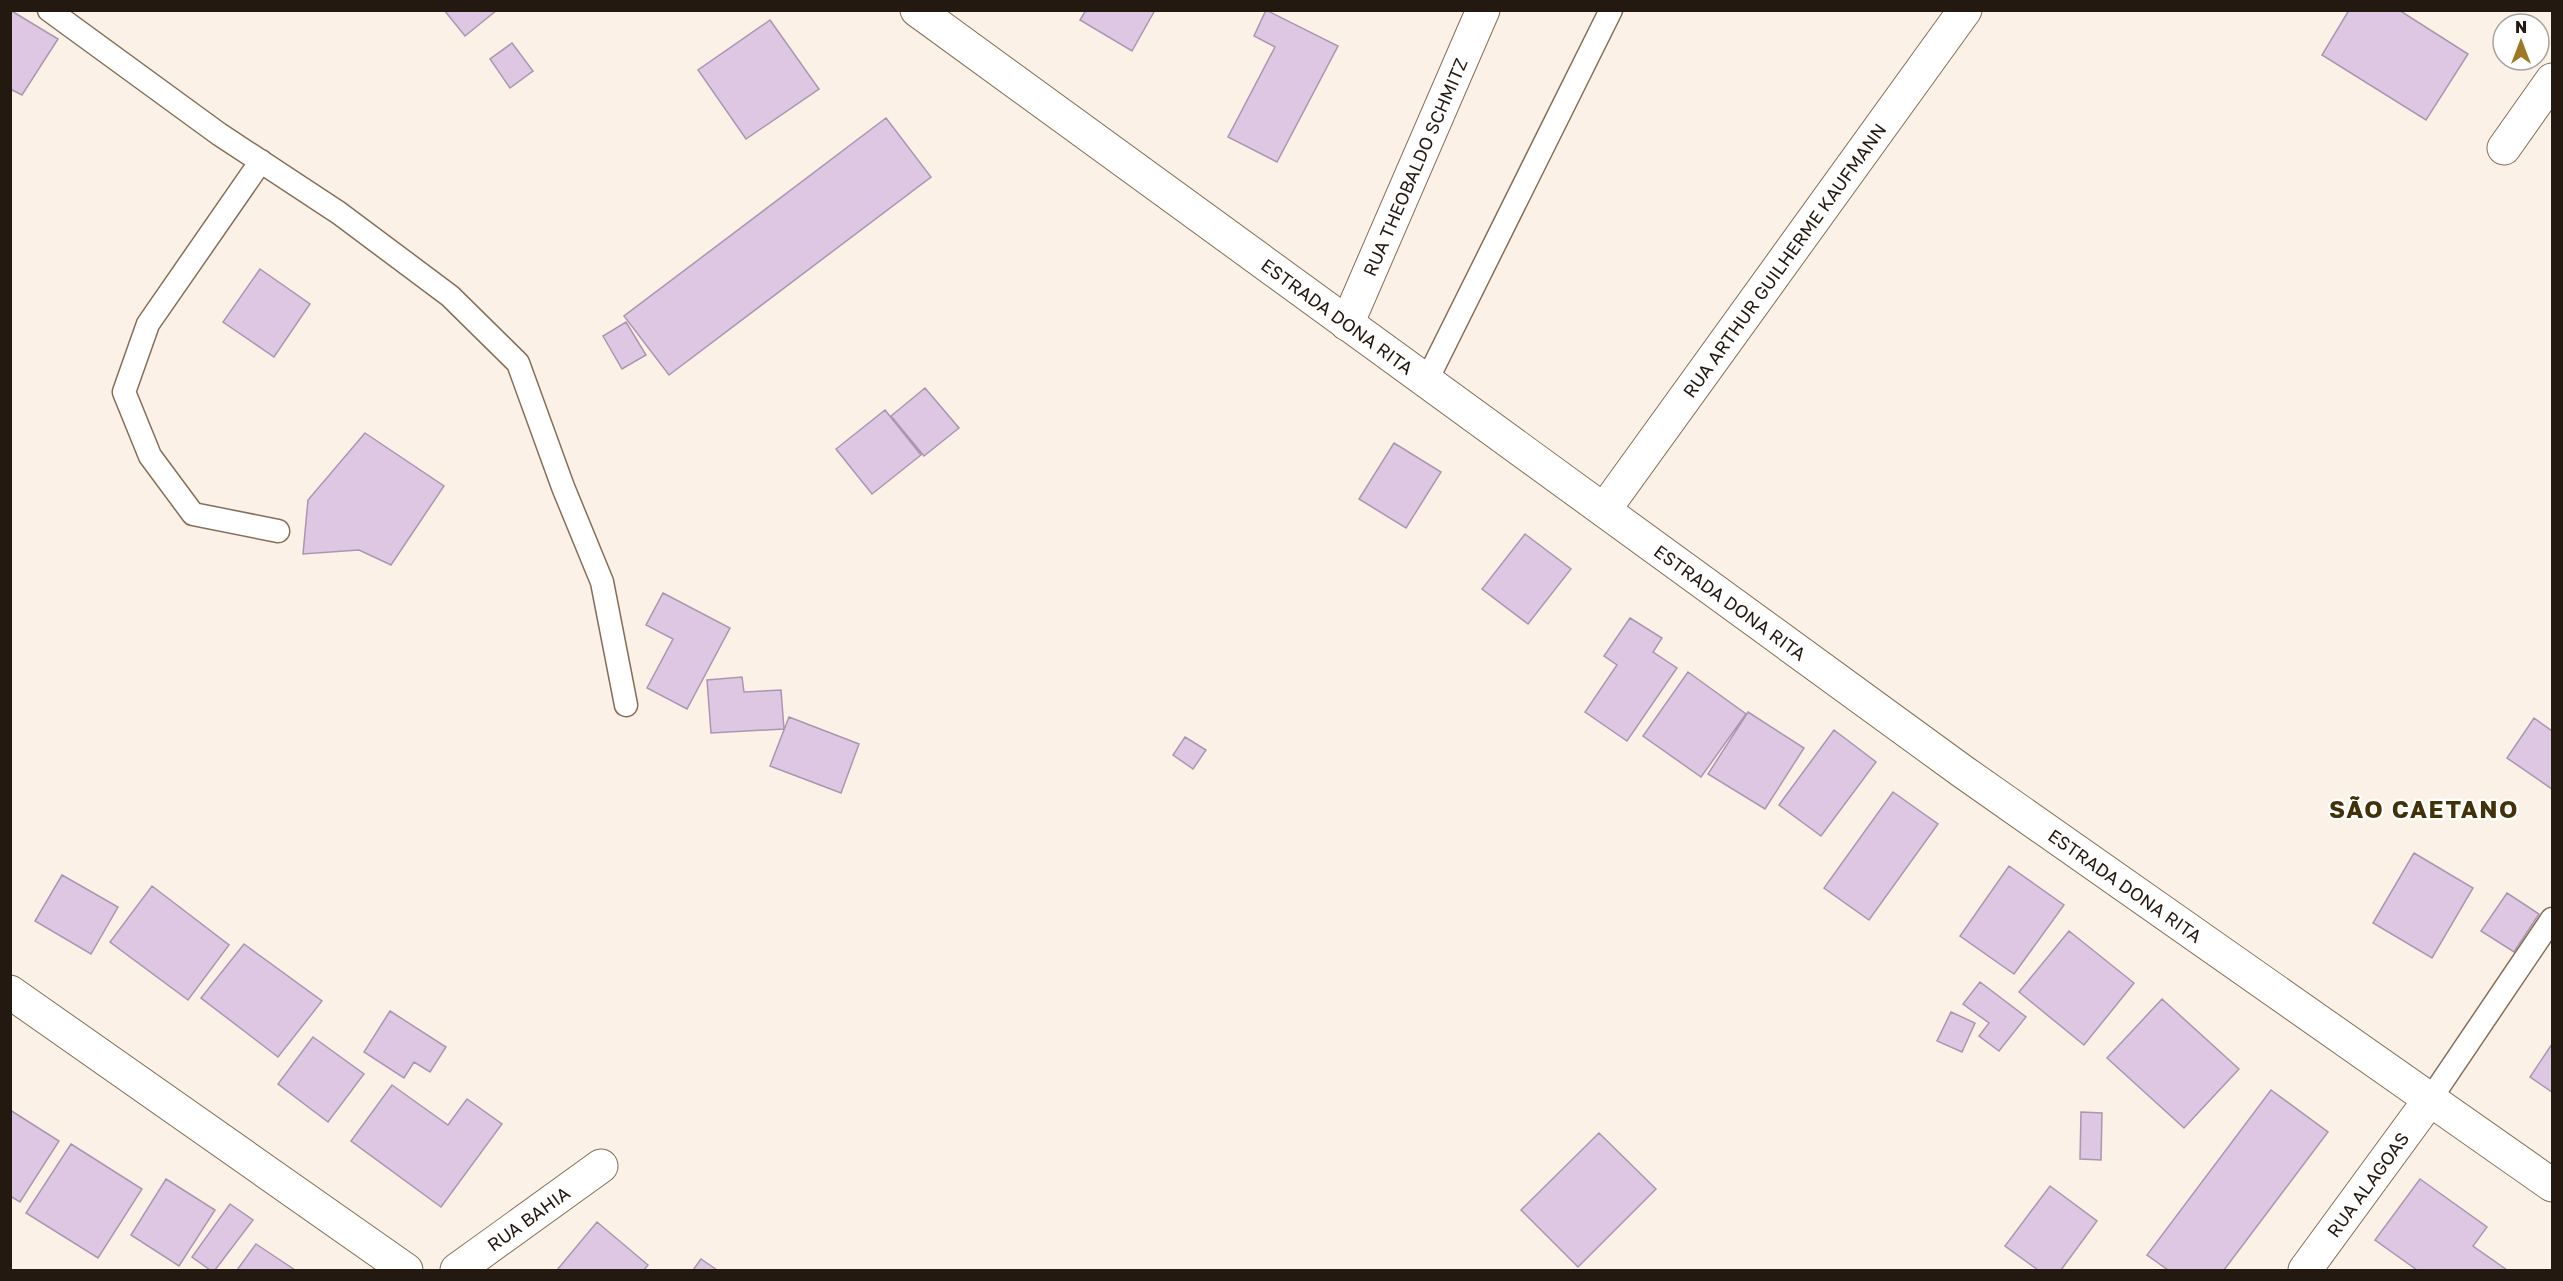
<svg xmlns="http://www.w3.org/2000/svg" width="2563" height="1281" font-family="'Golos Text',sans-serif">
<style>
.building{fill:#ddc7e3;stroke:#aa96b0;stroke-width:1.5}
.lines{fill:none;stroke-linecap:round;stroke-linejoin:round}
.service-casing{stroke:#866e58;stroke-width:25}
.minor-casing{stroke:#866e58;stroke-width:35}
.secondary-casing{stroke:#866e58;stroke-width:35}
.service{stroke:#fff;stroke-width:22}
.minor{stroke:#fff;stroke-width:33}
.secondary{stroke:#fff;stroke-width:33}
.labels{text-anchor:middle;dominant-baseline:central;stroke-width:4.5;stroke-linejoin:round;paint-order:stroke}
.street-label{font-size:18px;fill:#231910;stroke:#fff}
.district-label{font-size:24px;font-weight:bold;letter-spacing:1.5px;fill:#433209;stroke:#fff}
</style>
<rect width="100%" height="100%" fill="#fcf1e7"/>
<!-- building -->
<path class="building" d="M 10,10 L 58,39 L 22,95 L 10,89 Z
M 444,10 L 497,10 L 465,36 Z
M 1086,10 L 1155,10 L 1132,51 L 1080,20 Z
M 1266,10 L 1338,46 L 1277,162 L 1228,137 L 1275,47 L 1254,36 Z
M 2349,10 L 2399,10 L 2468,54 L 2426,120 L 2322,55 Z
M 770,20 L 819,89 L 746,139 L 698,70 Z
M 512,43 L 533,71 L 510,88 L 490,59 Z
M 886,118 L 931,177 L 669,375 L 624,316 Z
M 260,269 L 310,304 L 274,357 L 223,322 Z
M 626,322 L 646,355 L 622,369 L 603,336 Z
M 925,388 L 959,428 L 924,456 L 891,416 Z
M 885,410 L 921,455 L 872,494 L 836,449 Z
M 365,433 L 444,486 L 391,565 L 359,550 L 303,554 L 308,500 Z
M 1394,443 L 1441,472 L 1406,528 L 1359,499 Z
M 1525,534 L 1571,569 L 1528,624 L 1482,589 Z
M 663,593 L 730,628 L 687,709 L 647,688 L 673,639 L 646,625 Z
M 1630,618 L 1662,638 L 1653,652 L 1677,668 L 1627,741 L 1585,712 L 1617,665 L 1604,656 Z
M 1688,672 L 1746,714 L 1701,777 L 1643,736 Z
M 742,677 L 744,692 L 781,690 L 784,729 L 711,733 L 707,680 Z
M 1748,712 L 1804,748 L 1765,809 L 1708,774 Z
M 789,717 L 859,744 L 841,793 L 770,766 Z
M 2534,718 L 2552,731 L 2552,789 L 2507,758 Z
M 1834,730 L 1876,762 L 1821,836 L 1779,805 Z
M 1185,737 L 1206,750 L 1193,769 L 1173,755 Z
M 1893,792 L 1938,824 L 1869,920 L 1824,888 Z
M 2414,853 L 2473,888 L 2432,958 L 2373,923 Z
M 2009,866 L 2064,905 L 2014,974 L 1960,936 Z
M 62,875 L 118,907 L 91,954 L 35,921 Z
M 152,886 L 229,945 L 188,1000 L 110,942 Z
M 2507,893 L 2539,914 L 2514,952 L 2481,931 Z
M 2069,931 L 2134,983 L 2084,1045 L 2019,992 Z
M 244,944 L 322,1001 L 278,1057 L 201,998 Z
M 1980,982 L 2026,1017 L 1999,1051 L 1979,1036 L 1989,1023 L 1963,1004 Z
M 2162,999 L 2239,1069 L 2184,1128 L 2107,1058 Z
M 390,1011 L 446,1047 L 430,1072 L 414,1062 L 404,1078 L 364,1052 Z
M 1951,1012 L 1975,1023 L 1962,1052 L 1937,1041 Z
M 313,1037 L 364,1074 L 328,1122 L 278,1084 Z
M 2552,1044 L 2552,1092 L 2530,1077 Z
M 392,1085 L 448,1125 L 467,1099 L 502,1124 L 441,1207 L 351,1141 Z
M 2271,1090 L 2328,1132 L 2224,1270 L 2168,1270 L 2147,1255 Z
M 10,1110 L 59,1141 L 20,1202 L 10,1196 Z
M 2081,1112 L 2102,1113 L 2101,1160 L 2080,1159 Z
M 1599,1133 L 1656,1189 L 1578,1267 L 1521,1210 Z
M 71,1144 L 142,1189 L 98,1258 L 26,1213 Z
M 166,1179 L 215,1210 L 179,1266 L 131,1235 Z
M 2420,1179 L 2487,1227 L 2473,1246 L 2507,1270 L 2417,1270 L 2375,1240 Z
M 2050,1186 L 2097,1221 L 2061,1270 L 2038,1270 L 2005,1246 Z
M 230,1204 L 253,1220 L 215,1270 L 210,1270 L 192,1257 Z
M 597,1222 L 648,1265 L 644,1270 L 557,1270 Z
M 256,1244 L 295,1270 L 237,1270 Z
M 701,1259 L 717,1270 L 693,1270 Z"/>
<g class="lines">
<defs>
<path id="service" d="M 49,10 L 219,134 L 339,213 L 450,296 L 518,363 L 563,487 L 602,582 L 626,705
M 261,161 L 148,324 L 124,392 L 150,456 L 193,514 L 278,531
M 1426,382 L 1611,10
M 2431,1098 L 2552,919"/>
<g id="minor">
<path d="M 2504,148 L 2552,80"/>
<path id="s1" d="M 1347,324 L 1483,10"/>
<path id="s2" d="M 1604,510 L 1965,10"/>
<path d="M 10,992 L 406,1270"/>
<path id="s3" d="M 457,1270 L 601,1166"/>
<path id="s4" d="M 2305,1270 L 2431,1098"/>
</g>
<g id="secondary">
<path id="s5" d="M 917,10 L 1962,771 L 2552,1185"/>
</g>
</defs>
<!-- service casing -->
<use href="#service" class="service-casing"/>
<!-- minor casing -->
<use href="#minor" class="minor-casing"/>
<!-- secondary casing -->
<use href="#secondary" class="secondary-casing"/>
<!-- service -->
<use href="#service" class="service"/>
<!-- minor -->
<use href="#minor" class="minor"/>
<!-- secondary -->
<use href="#secondary" class="secondary"/>
</g>
<g class="labels">
<!-- street labels -->
<g class="street-label">
<text stroke="none"><textPath href="#s1" startOffset="171">RUA THEOBALDO SCHMITZ</textPath></text>
<text stroke="none"><textPath href="#s2" startOffset="308">RUA ARTHUR GUILHERME KAUFMANN</textPath></text>
<text stroke="none"><textPath href="#s5" startOffset="520">ESTRADA DONA RITA</textPath></text>
<text stroke="none"><textPath href="#s5" startOffset="1006">ESTRADA DONA RITA</textPath></text>
<text stroke="none"><textPath href="#s5" startOffset="1492">ESTRADA DONA RITA</textPath></text>
<text stroke="none"><textPath href="#s4" startOffset="106">RUA ALAGOAS</textPath></text>
<text stroke="none"><textPath href="#s3" startOffset="88">RUA BAHIA</textPath></text>
</g>
<!-- district labels -->
<g class="district-label">
<text x="2424" y="808">SÃO CAETANO</text>
</g>
</g>
<!-- border -->
<rect width="2563" height="1281" fill="none" stroke="#231910" stroke-width="24"/>
<!-- north arrow -->
<g transform="translate(2521 42)"><circle r="28" fill="#ffffff" stroke="#a7a39f" stroke-width="1.5"/>
<path d="M0-4.5L10 22L0 15L-10 22Z" fill="#9d7925"/>
<text y="-9" font-size="16" font-weight="bold" text-anchor="middle" fill="#231910">N</text>
</g>
</svg>
